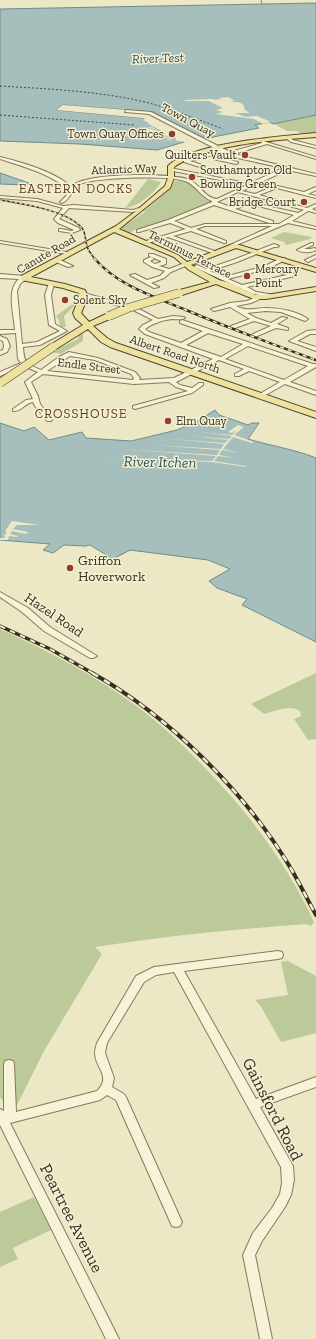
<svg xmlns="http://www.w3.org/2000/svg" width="316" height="1339" font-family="'Zilla Slab',serif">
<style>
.green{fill:#bcca99}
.water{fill:#a6bfbc;stroke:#6d8d8b}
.pier{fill:#ece7c5}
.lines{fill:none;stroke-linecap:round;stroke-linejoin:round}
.stream{stroke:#6d8d8b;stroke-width:1}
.ferry{stroke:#2f5256;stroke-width:1;stroke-dasharray:2 2;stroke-linecap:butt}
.minor-casing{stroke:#86795c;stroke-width:2}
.major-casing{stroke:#544730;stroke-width:2}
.minor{fill:#f7f3d8;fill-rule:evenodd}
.major{fill:#ede29e;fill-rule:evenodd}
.rail-far3-casing{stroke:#372e1f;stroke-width:1.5}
.rail-far2-casing{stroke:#372e1f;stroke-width:2.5}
.rail-far1-casing{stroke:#372e1f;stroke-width:3.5}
.rail-casing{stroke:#372e1f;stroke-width:4}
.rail-far3{stroke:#f4f0d4;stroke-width:1;stroke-dasharray:2.5;stroke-linecap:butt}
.rail-far2{stroke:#f4f0d4;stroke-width:1.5;stroke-dasharray:4;stroke-linecap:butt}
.rail-far1{stroke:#f4f0d4;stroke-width:2;stroke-dasharray:5.5;stroke-linecap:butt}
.rail{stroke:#f4f0d4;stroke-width:2.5;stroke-dasharray:7;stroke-linecap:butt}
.major-bridge-casing{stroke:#544730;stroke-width:9;stroke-linecap:butt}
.major-bridge{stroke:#ede29e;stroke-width:8}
.poi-dot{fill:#923e2f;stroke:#f4f0d4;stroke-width:1.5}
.labels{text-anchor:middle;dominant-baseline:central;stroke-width:3;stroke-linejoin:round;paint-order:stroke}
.far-street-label{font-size:12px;fill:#372e1f;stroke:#f4f0d4}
.far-poi-label{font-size:12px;fill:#372e1f;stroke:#f4f0d4;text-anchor:start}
.far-water-label{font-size:13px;font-style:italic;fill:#2f5256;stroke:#f4f0d4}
.far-quarter-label{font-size:13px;letter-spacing:1px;fill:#613920;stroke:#f4f0d4}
.poi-label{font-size:14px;fill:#372e1f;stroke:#f4f0d4;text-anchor:start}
.street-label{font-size:14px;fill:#372e1f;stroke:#f4f0d4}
.water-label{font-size:15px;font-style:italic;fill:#2f5256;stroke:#f4f0d4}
.near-street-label{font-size:17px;fill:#372e1f;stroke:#f4f0d4}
</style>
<rect width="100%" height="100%" fill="#ece7c5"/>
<!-- green -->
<path class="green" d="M 316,110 L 316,134 L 305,135 L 296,131 L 287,131 L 271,122 L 255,126 Z
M 148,179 L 161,182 C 156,192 136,208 125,208 Z
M 183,180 L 191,184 L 210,201 L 210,203 L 167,220 L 140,229 L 136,229 L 130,233 L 123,230 L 122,227 L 145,212 L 144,211 L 167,192 L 175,181 Z
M 284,232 L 312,237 L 310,239 L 286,245 L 284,242 L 271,238 Z
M 73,298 L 79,298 L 77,303 L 64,316 L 66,327 L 62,327 L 60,326 L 59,320 L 56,316 L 74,303 Z
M 83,333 L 83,341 L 61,354 L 51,352 L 78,339 L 79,334 Z
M 0,629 C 49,651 96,676 139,708 C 163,726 184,746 204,767 C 249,813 287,864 314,922 L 311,926 L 307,924 C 236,929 165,936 95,947 L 102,954 L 44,1051 L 17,1105 L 5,1104 L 0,1097 Z
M 316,673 L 316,739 L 308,740 L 294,719 L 301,716 L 300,711 C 290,704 276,711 264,714 L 251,704 Z
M 288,961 L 316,976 L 316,1033 L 281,1042 L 260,1005 L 255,1000 L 288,995 L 281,962 Z
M 34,1197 L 51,1230 L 13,1248 L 18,1259 L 0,1267 L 0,1212 Z"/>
<!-- water -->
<path class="water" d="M 316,3 L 316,115 L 273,124 L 270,122 L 255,125 L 259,128 L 203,139 L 153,112 L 63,105 L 56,110 L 143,118 L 150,123 L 149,124 L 163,132 L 163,135 L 168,135 L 184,142 L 157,150 L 80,144 L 0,141 L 0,9 Z
M 0,173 L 29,183 L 25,185 L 0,184 Z
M 215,410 L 219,415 L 248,425 L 252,423 L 259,423 L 248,439 C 271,446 294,449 316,458 L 316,642 L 242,605 L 247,599 L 217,588 L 209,581 L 230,569 L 208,560 L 130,550 L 113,559 L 90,545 L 85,546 L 64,545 L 53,553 L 43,550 L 50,544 L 0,540 L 0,423 L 24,431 L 34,427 L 49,440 L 82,432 L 86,438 L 131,441 L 177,430 L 196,422 Z"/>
<!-- pier -->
<path class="pier" d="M 228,97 L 235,101 L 229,102 L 238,102 L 243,104 L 245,110 L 250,113 L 235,113 L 246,117 L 257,116 L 271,122 L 263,124 L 254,119 L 216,114 L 223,112 L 216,110 L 223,108 L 209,101 L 186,101 L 184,100 L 212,99 L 215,100 L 221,99 L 219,98 Z
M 63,105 L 153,112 L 202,138 L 199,139 L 150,113 L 63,107 L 60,109 L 143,116 L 152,124 L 164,130 L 165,133 L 177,136 L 185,142 L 177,141 L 175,139 L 176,138 L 163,135 L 172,140 L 136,146 L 170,140 L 163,136 L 115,144 L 162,136 L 154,131 L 108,139 L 111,141 L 106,139 L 101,140 L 103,142 L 99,140 L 95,141 L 96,143 L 93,141 L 153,130 L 147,131 L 144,129 L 98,136 L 152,127 L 160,132 L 152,128 L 145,129 L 152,129 L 161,134 L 163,132 L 148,124 L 149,123 L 143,120 L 145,119 L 143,118 L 56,110 Z
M 238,425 L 244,427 L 234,435 L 254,442 L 252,443 L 233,437 L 223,449 L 239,453 L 222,450 L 219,455 L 235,458 L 218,456 L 214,461 L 246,466 L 246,467 L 212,462 L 103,458 L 212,461 L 216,456 L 118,449 L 217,455 L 220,450 L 152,445 L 221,449 L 224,444 L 171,439 L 225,443 L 228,440 L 191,436 L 229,439 L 232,436 L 200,432 L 232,435 L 237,430 L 232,433 L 228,432 Z
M 12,521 L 39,525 L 17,525 L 13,529 L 28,532 L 26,534 L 12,531 L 10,534 L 18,536 L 17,537 L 9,536 L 8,540 L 0,540 L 0,538 L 5,538 L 4,536 L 7,532 L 5,531 Z"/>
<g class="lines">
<!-- stream -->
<path class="stream" d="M 261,0 L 262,4"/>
<!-- ferry -->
<path class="ferry" d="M 0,86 C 49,89 98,91 145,102 C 172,109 197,119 223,129
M 0,115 L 134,125"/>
<defs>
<path id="minor" d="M 126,110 L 151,112 L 230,152 L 262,143 L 261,142 L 263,141 L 316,157 L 316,159 L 267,144 L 234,154 L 316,174 L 316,176 L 287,170 L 242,191 L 255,194 L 272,187 L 271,186 L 273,185 L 304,192 L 316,187 L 316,190 L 308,194 L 316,196 L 316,198 L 277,188 L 259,195 L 307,208 L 316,204 L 316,207 L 312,209 L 316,211 L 316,213 L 308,211 L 292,221 L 316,227 L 316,229 L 288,223 L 232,247 L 230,246 L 230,245 L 272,226 L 205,226 L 196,229 L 226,241 L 226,243 L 224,243 L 191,231 L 173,236 L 217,252 L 217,254 L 215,254 L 168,237 L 148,243 L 146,243 L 146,241 L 186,229 L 170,223 L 139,232 L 137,232 L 137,230 L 168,220 L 212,202 L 212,201 C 201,197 196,185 185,181 C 169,175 92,177 78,185 C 71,190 71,199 62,203 L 60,202 L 66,196 L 69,191 C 53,174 21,166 0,159 L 0,157 C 21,162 56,172 71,187 C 83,172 168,173 187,179 C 199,182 204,198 217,199 L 283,168 L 233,157 L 224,152 L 190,161 L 202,165 L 202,167 L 200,167 L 184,162 L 184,160 L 220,151 L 149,114 L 125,112 ZM 238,192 L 304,210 L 298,213 L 250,202 L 231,207 L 217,202 ZM 250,204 L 294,215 L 279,224 L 205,224 L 191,228 L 174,221 L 214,205 L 269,223 L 273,223 L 273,221 L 235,209 Z
M 288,137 L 293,140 L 316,146 L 316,148 L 291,142 L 286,138 Z
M 215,157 L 238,162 L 238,163 L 236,164 L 213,159 L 213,157 Z
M 170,168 L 241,182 L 243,183 L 241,184 L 168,170 L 168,168 Z
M 0,196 L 37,199 L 63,206 L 74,205 L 133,210 L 142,207 L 144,208 L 133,212 L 69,208 L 59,219 L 79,228 L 80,230 L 72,233 L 59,231 L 59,229 L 61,229 L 72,231 L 74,230 L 58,223 L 54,219 L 63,208 L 37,201 L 0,198 Z
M 0,241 L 67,252 L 69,253 L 67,254 L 0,243 Z
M 311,243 L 313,243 L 313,245 L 304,249 L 310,249 L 315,248 L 316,250 C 311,253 302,253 297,250 Z
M 274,244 L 279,246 L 277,247 L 274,247 L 237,262 L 210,271 L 224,277 L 265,266 L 281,258 L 285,258 L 285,260 L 271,267 L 295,274 L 295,276 L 247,287 L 256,292 L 275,295 L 275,297 L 253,294 L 194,267 L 197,265 L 206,269 L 233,260 ZM 267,269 L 287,275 L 242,285 L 228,279 Z
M 149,254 L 153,254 L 166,259 L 166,264 L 159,266 L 169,269 L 185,263 L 190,264 L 171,272 L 164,278 L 151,283 L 159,287 L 154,288 L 130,275 L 135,274 L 147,280 L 160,276 L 165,271 L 152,267 L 144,262 L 144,260 L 151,257 L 154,259 L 150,261 L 155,264 L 161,262 L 161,261 L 149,256 Z
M 316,255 L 316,258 L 308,262 L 305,260 Z
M 54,259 L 58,259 L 73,266 L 68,267 L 54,261 Z
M 0,274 L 24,276 L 27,278 L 20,284 L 17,291 L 22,344 L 37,342 L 60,331 L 49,325 L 45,295 L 49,283 L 54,284 L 51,295 L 55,324 L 67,331 L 40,345 L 23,347 C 24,364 27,364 41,370 L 59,357 L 69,352 L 98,358 L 135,372 L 140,378 L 139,380 L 174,378 L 213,359 L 145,334 L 139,329 L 143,325 L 153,320 L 131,309 L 82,296 L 81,295 L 84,293 L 135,307 L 158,319 L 173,316 L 184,317 L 185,318 C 181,320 177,319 172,319 C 163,320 153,323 145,329 L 149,332 L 181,343 L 203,331 L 180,323 L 180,321 L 182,320 L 313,364 L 316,364 L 316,367 L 290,382 L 316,391 L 316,395 L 285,384 L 262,397 L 258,397 L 258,395 L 280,382 L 249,371 L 239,376 L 235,376 L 235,374 L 244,369 L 219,360 L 176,382 L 180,385 L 192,388 L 199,383 L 203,383 L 203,385 L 192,393 L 135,409 L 133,408 L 133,406 L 188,391 L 176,387 L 169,382 L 134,384 L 43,374 L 31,382 L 38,396 L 40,404 L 52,420 L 51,421 L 47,421 L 35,406 L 33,402 C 25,403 21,412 13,411 L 13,409 L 26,400 L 33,399 L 25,382 L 38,372 L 23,366 L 0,376 L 0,372 L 21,363 L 18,359 L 16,333 L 0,334 L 0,330 L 15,330 C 14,314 6,290 19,279 L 0,278 ZM 208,333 L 243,344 L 221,357 L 186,345 ZM 248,346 L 308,366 L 284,380 L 225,359 ZM 70,356 L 95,360 L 131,374 L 134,378 L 133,380 L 47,371 Z
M 258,296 L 261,298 L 260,299 L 251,303 L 236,306 C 246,312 255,308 266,308 C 279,308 297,311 308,319 L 305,321 L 281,312 L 266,311 L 247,313 L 256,318 L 271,323 L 282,317 L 287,318 L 277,324 L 288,328 L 288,330 L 276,328 L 255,337 L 252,335 L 253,334 L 271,326 L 254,321 L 235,328 L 231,328 L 231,326 L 250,319 L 230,307 L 214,311 L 211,309 L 230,303 L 247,301 Z
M 316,330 L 316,334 L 310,334 L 297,341 L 316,347 L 316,351 L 289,341 L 307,331 Z
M 0,336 L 7,339 L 10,346 L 7,352 L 0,355 L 0,351 L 3,350 L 4,346 L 3,341 L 0,340 Z
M 0,592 L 28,608 L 50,627 L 97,656 L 93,658 L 90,658 L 44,631 L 22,612 L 0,597 Z
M 278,951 L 282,952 L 283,955 L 282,958 L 278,959 L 184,971 L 256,1099 L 316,1077 L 316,1087 L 260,1107 L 293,1166 L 294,1180 L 291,1195 L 285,1207 L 262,1241 L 255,1255 L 272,1339 L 260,1339 L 243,1255 L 253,1233 L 272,1208 L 280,1194 L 282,1183 L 281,1167 L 174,972 L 156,975 L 144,982 L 107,1043 L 105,1053 L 114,1078 L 112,1087 L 124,1094 L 126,1097 L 182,1222 L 180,1226 L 176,1227 L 172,1226 L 116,1100 L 107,1095 L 100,1100 L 10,1123 L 119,1339 L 106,1339 L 0,1125 L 0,1109 L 4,1111 L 4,1064 L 5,1061 L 9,1060 L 13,1061 L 14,1064 L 16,1112 L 97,1091 C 112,1076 95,1068 95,1053 C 95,1050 96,1046 97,1043 L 136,976 L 154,967 Z"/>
<path id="major" d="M 316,133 L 316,137 C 276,140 206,144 174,167 L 174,178 L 170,188 L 119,229 L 178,255 L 187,262 L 230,245 L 236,244 L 316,268 L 316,272 L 236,248 L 191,265 L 219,280 L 230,283 L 255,295 L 266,295 L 316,287 L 316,291 L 266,299 L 254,299 L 216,284 L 182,295 L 176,295 L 176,291 L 210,282 L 189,270 L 174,257 L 114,232 L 31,277 L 65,284 L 85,290 L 88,297 L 81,313 L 89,322 L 106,314 L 112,314 L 112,318 L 93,326 L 107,338 L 116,343 L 316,412 L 316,418 L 110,347 L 101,342 L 88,329 L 56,349 L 50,349 L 50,345 L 83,325 L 75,318 L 73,313 L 80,297 L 79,293 L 63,288 L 21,280 L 21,276 L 116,226 L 136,211 L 165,186 L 168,178 L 168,166 C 191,143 283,136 316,133 Z"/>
</defs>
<!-- minor casing -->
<use href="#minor" class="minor-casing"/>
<!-- major casing -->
<use href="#major" class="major-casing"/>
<!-- minor -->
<use href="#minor" class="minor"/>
<!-- major -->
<use href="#major" class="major"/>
<defs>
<path id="rail-far3" d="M 0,200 C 22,204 67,210 82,228 C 86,233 85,240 87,246 C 88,251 92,255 95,259"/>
<path id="rail-far2" d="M 94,258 C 118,286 153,296 186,310 C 229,328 272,344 316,360"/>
<path id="rail-far1" d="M 0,626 L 50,649 L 94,674"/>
<path id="rail" d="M 92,673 C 169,716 245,792 290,867 C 299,882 307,899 316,915"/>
</defs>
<!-- rail-far3 casing -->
<use href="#rail-far3" class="rail-far3-casing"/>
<!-- rail-far2 casing -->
<use href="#rail-far2" class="rail-far2-casing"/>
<!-- rail-far1 casing -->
<use href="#rail-far1" class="rail-far1-casing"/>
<!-- rail casing -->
<use href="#rail" class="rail-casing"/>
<!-- rail-far3 -->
<use href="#rail-far3" class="rail-far3"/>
<!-- rail-far2 -->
<use href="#rail-far2" class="rail-far2"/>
<!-- rail-far1 -->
<use href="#rail-far1" class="rail-far1"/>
<!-- rail -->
<use href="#rail" class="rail"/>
<defs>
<path id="major-bridge" d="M 109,316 L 128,308 L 179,293
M 0,383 L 53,347"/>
</defs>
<!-- major-bridge casing -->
<use href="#major-bridge" class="major-bridge-casing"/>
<!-- major-bridge -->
<use href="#major-bridge" class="major-bridge"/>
</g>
<!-- markers -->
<g class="poi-dot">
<circle cx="172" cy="134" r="4"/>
<circle cx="245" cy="155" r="4"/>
<circle cx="192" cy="177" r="4"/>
<circle cx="304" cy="202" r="4"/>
<circle cx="247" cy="276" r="4"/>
<circle cx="65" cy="300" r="4"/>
<circle cx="168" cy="421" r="4"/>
<circle cx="70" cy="568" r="4"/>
</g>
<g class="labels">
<!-- far-street labels -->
<g class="far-street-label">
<text transform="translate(188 120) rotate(28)">Town Quay</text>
<text transform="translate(124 169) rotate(-2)">Atlantic Way</text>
<text transform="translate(46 254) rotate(-30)">Canute Road</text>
<text transform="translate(190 254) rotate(27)">Terminus Terrace</text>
<text transform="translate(175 354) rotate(19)">Albert Road North</text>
<text transform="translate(89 366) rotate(7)">Endle Street</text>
</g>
<!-- far-poi labels -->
<g class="far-poi-label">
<text x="164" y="134" text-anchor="end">Town Quay Offices</text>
<text x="237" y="155" text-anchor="end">Quilters Vault</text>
<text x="200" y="170">Southampton Old<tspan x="200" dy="14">Bowling Green</tspan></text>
<text x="296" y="202" text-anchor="end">Bridge Court</text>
<text x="255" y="269">Mercury<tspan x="255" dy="14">Point</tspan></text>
<text x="73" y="300">Solent Sky</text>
<text x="176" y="421">Elm Quay</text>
</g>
<!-- far-water labels -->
<g class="far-water-label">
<text transform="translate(158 58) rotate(-2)">River Test</text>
</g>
<!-- far-quarter labels -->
<g class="far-quarter-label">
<text x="76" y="188">EASTERN DOCKS</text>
<text x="81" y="413">CROSSHOUSE</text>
</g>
<!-- poi labels -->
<g class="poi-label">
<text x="78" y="560">Griffon<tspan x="78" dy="16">Hoverwork</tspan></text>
</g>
<!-- street labels -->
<g class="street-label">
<text transform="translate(54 615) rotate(34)">Hazel Road</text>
</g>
<!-- water labels -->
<g class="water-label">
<text transform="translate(160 462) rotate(1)">River Itchen</text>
</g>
<!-- near-street labels -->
<g class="near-street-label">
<text transform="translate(273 1109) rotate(63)">Gainsford Road</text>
<text transform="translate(72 1218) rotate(63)">Peartree Avenue</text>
</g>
</g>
</svg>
